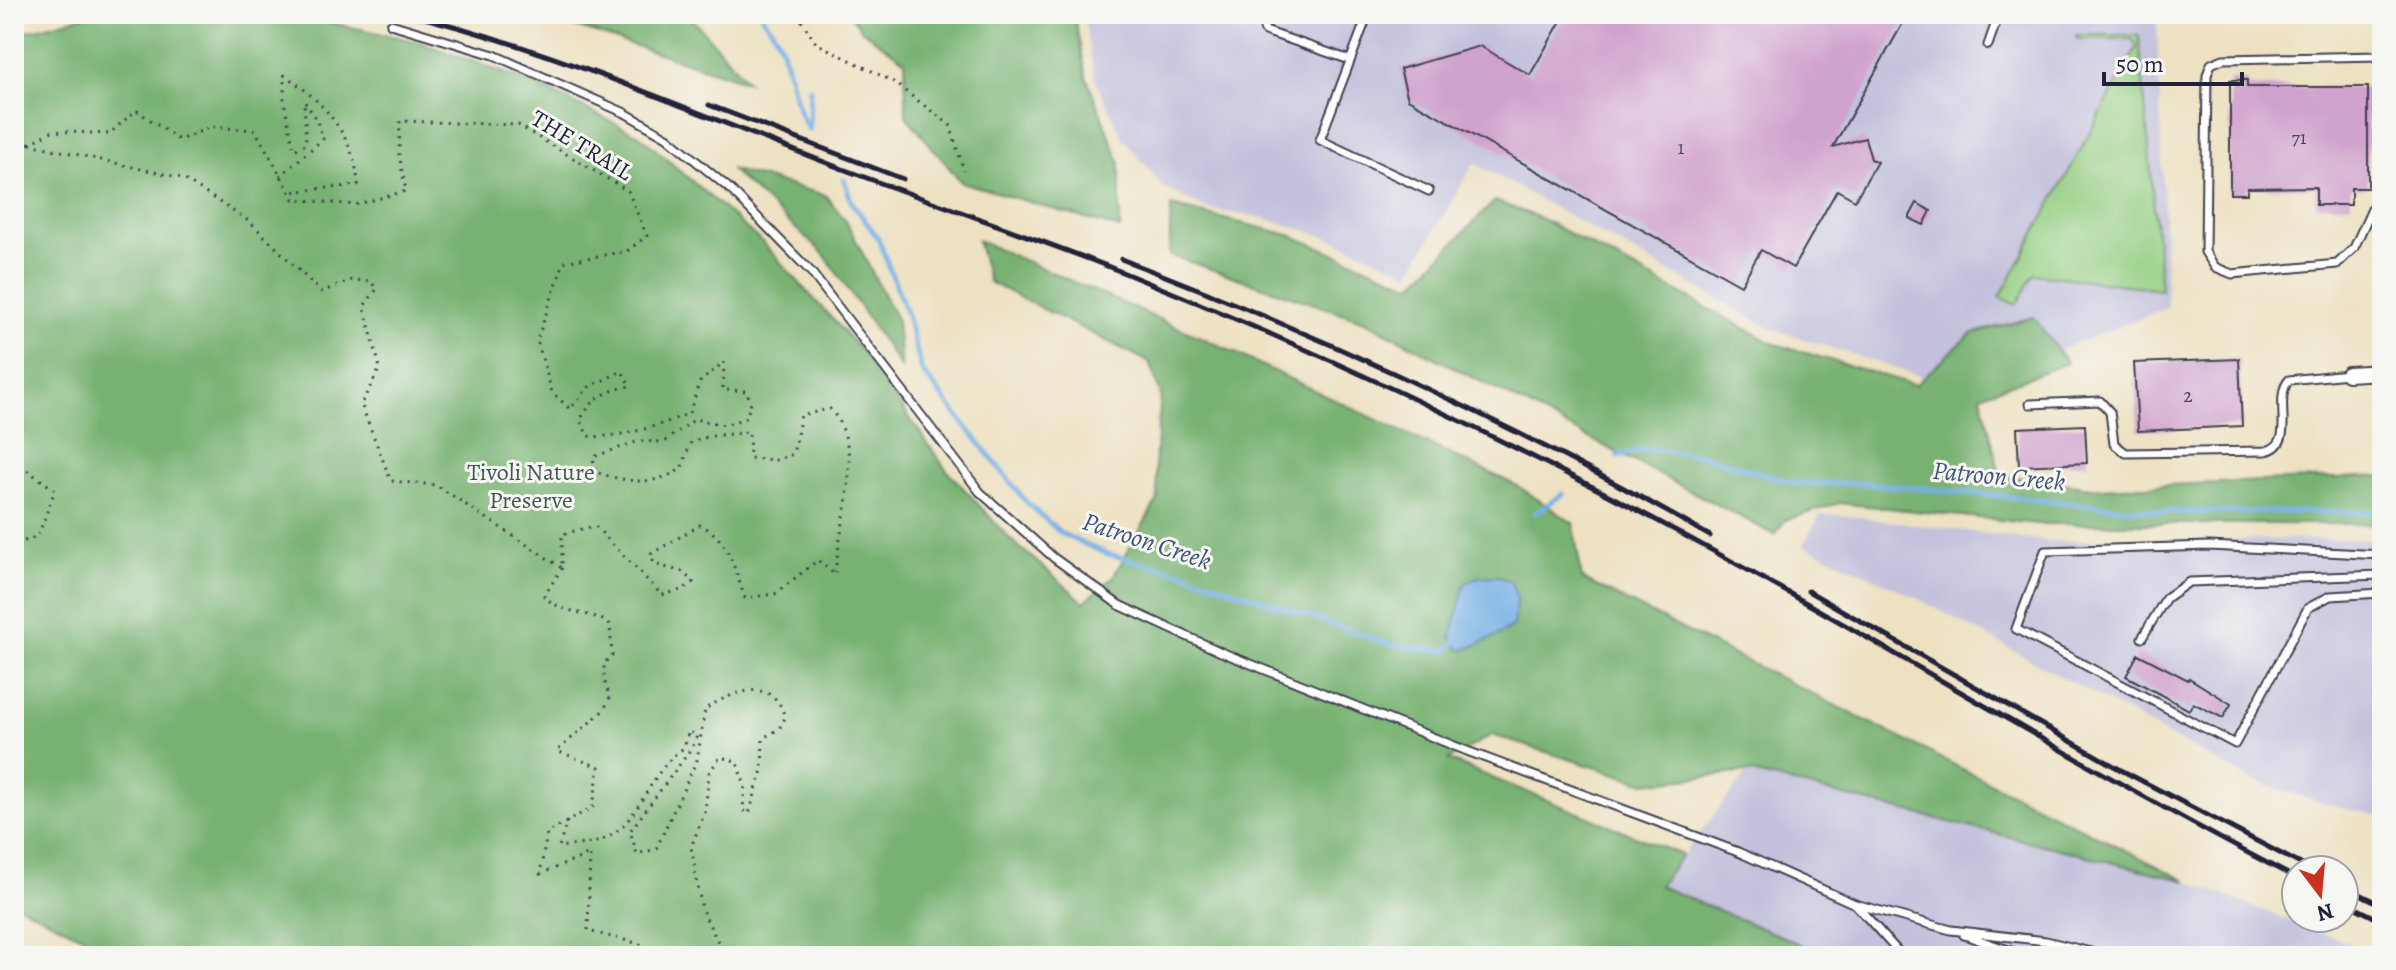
<svg xmlns="http://www.w3.org/2000/svg" width="2396" height="970" font-family="Alegreya,serif">
<style>
.industrial{fill:#c3c1dc}
.green{fill:#96d084;stroke:#5c7960;stroke-width:2}
.forest{fill:#78b272;stroke:#4d6a56;stroke-width:2}
.water{fill:#76b0e6;stroke:#4c6990;stroke-width:2}
.lines{fill:none;stroke-linecap:round;stroke-linejoin:round}
.stream{stroke:#76b0e6;stroke-width:5}
.building{fill:#d0a2ce}
.lane-casing{stroke:#403f4f;stroke-width:11}
.street-casing{stroke:#403f4f;stroke-width:18}
.path{stroke:#403f4f;stroke-width:3;stroke-dasharray:2 6;stroke-linecap:butt}
.lane{stroke:#fff;stroke-width:7}
.street{stroke:#fff;stroke-width:14}
.rail{stroke:#22223b;stroke-width:5}
.labels{text-anchor:middle;dominant-baseline:central;stroke-width:6;stroke-linejoin:round;paint-order:stroke}
.number-label{font-size:20px;fill:#4e4260}
.street-label{font-size:24px;fill:#22223b;stroke:#f6f6f2}
.park-label{font-size:24px;fill:#455651;stroke:#f6f6f2}
.water-label{font-size:26px;font-style:italic;fill:#3f5477;stroke:#f6f6f2}
</style>
<rect width="100%" height="100%" fill="#f6f6f2"/>
<filter id="ink" filterUnits="userSpaceOnUse"><feTurbulence type="fractalNoise" baseFrequency=".0125" numOctaves="2"/><feDisplacementMap in="SourceGraphic" scale="16" xChannelSelector="R" yChannelSelector="G"/><feConvolveMatrix kernelMatrix="1 2 1 2 8 2 1 2 1" color-interpolation-filters="sRGB"/></filter>
<filter id="wash" filterUnits="userSpaceOnUse"><feTurbulence type="fractalNoise" baseFrequency=".006" numOctaves="4" result="noise"/><feDisplacementMap in="SourceGraphic" scale="32" xChannelSelector="R" yChannelSelector="G"/><feGaussianBlur stdDeviation="1.8" result="paint"/><feColorMatrix in="noise" values="0 0 0 0 0 0 0 0 0 0 0 0 0 0 0 0 0 1.4 0 .05"/><feComposite in="paint" operator="in"/></filter>
<g filter="url(#wash)">
<rect width="100%" height="100%" fill="#ede1c1"/>
<!-- industrial -->
<path class="industrial" d="M 1083,14 L 2157,14 L 2167,308 L 2039,358 L 1945,379 L 1923,377 L 1770,328 L 1474,163 L 1410,273 L 1333,239 L 1264,218 L 1207,209 L 1164,188 L 1123,138 L 1096,82 Z
M 1820,515 L 1842,515 L 2045,541 L 2382,539 L 2382,816 L 2333,806 L 2253,781 L 1917,598 L 1803,545 Z
M 1748,772 L 2187,881 L 2382,956 L 1829,956 L 1658,886 Z"/>
<!-- green -->
<path class="green" d="M 2076,35 L 2139,35 L 2161,289 L 2034,274 L 2016,305 L 2000,297 L 2137,47 L 2132,39 L 2077,39 Z"/>
<!-- forest -->
<path class="forest" d="M 109,14 L 264,14 L 313,19 L 416,41 L 535,84 L 639,135 L 762,242 L 866,356 L 945,468 L 1010,539 L 1084,602 L 1113,577 L 1158,499 L 1155,460 L 1161,395 L 1149,362 L 989,282 L 977,240 L 1216,344 L 1518,486 L 1573,523 L 1582,579 L 2187,881 L 1748,772 L 1645,783 L 1492,735 L 1448,760 L 1682,855 L 1659,886 L 1829,956 L 122,956 L 14,903 L 14,35 L 87,15 Z
M 536,14 L 688,14 L 748,82 Z
M 849,14 L 1074,14 L 1086,76 L 1120,163 L 1120,229 L 961,182 L 906,116 L 905,61 L 862,30 Z
M 730,169 L 825,195 L 846,221 L 897,321 L 901,368 L 824,254 Z
M 1495,201 L 1540,218 L 1772,343 L 1915,385 L 1971,334 L 2034,317 L 2067,363 L 1981,395 L 2000,475 L 2099,488 L 2382,476 L 2382,524 L 2037,524 L 1839,503 L 1785,520 L 1775,535 L 1365,321 L 1169,255 L 1171,206 L 1290,235 L 1412,285 Z"/>
<!-- water -->
<path class="water" d="M 1498,576 L 1511,582 L 1517,599 L 1513,626 C 1506,632 1469,650 1460,650 L 1451,637 L 1465,583 L 1478,577 Z"/>
<g class="lines">
<!-- stream -->
<path class="stream" d="M 760,14 C 795,50 784,91 809,130
M 809,129 L 810,88
M 844,180 L 852,203 L 878,238 L 907,315 L 922,371 L 1027,503 L 1062,534 L 1107,554 L 1185,573 L 1391,645 L 1446,651 L 1456,641
M 1617,456 L 1646,449 L 1701,455 L 1797,484 L 1862,483 L 2164,512 L 2382,512
M 1535,513 L 1563,494"/>
</g>
<g id="blocks">
<!-- building -->
<path class="building" d="M 1565,14 L 1908,14 L 1833,147 L 1865,138 L 1871,159 L 1877,162 L 1855,200 L 1837,190 L 1793,268 L 1761,250 L 1741,285 L 1408,99 L 1400,69 L 1480,46 L 1530,75 Z
M 2230,80 L 2247,80 L 2247,87 L 2368,87 L 2368,188 L 2351,188 L 2351,205 L 2316,205 L 2316,187 L 2247,188 L 2247,194 L 2230,194 Z
M 1917,203 L 1931,211 L 1924,225 L 1909,218 Z
M 2239,359 L 2242,426 L 2138,431 L 2134,363 Z
M 2085,425 L 2087,463 L 2019,466 L 2017,428 Z
M 2138,654 L 2188,680 L 2189,678 L 2231,704 L 2223,718 L 2193,703 L 2189,710 L 2126,676 Z"/>
</g>
</g>
<g filter="url(#ink)">
<use href="#blocks" fill-opacity="0" stroke="#403f4f" stroke-width="2"/>
<g class="lines">
<defs>
<path id="lane" d="M 1260,14 L 1265,31 L 1350,60
M 1368,14 L 1320,140 L 1429,191
M 391,24 L 494,55 L 625,113 L 667,137 L 731,190 L 811,272 L 980,492 L 1054,558 L 1119,605 L 1221,652 L 1467,751 L 1738,852 L 1855,904 L 1951,930 L 2046,941 L 2107,956
M 1988,45 L 1999,14
M 2382,56 L 2223,59 L 2211,64 L 2207,75 L 2205,252 L 2215,267 L 2232,274 L 2337,264 L 2354,248 L 2382,186
M 2030,404 L 2100,401 L 2110,412 L 2114,444 L 2126,453 L 2266,451 C 2298,444 2272,399 2289,380 L 2348,374
M 2382,555 L 2209,546 L 2045,551 L 2016,629 L 2235,744 L 2308,608 L 2330,596 L 2382,593
M 2142,638 L 2166,598 L 2189,582 L 2382,575
M 1856,905 L 1902,956
M 1964,935 L 2026,956"/>
<path id="street" d="M 2348,374 L 2382,372"/>
</defs>
<!-- lane casing -->
<use href="#lane" class="lane-casing"/>
<!-- street casing -->
<use href="#street" class="street-casing"/>
<!-- path -->
<path class="path" d="M 797,14 L 816,43 L 892,81 L 950,125 L 964,171
M 14,135 L 30,144
M 14,146 L 30,144 L 182,178 L 250,222 L 321,292 L 352,280 L 370,281 L 377,289 L 364,306 L 380,368 L 361,404 L 391,481 L 436,485 L 562,568 L 562,534 L 595,526 L 662,595 L 684,589 L 693,582 L 683,572 L 654,564 L 651,554 L 700,525 C 728,536 735,571 745,598 L 775,594 L 818,560 L 835,575 C 838,527 868,450 830,409 L 801,415 L 793,454 L 777,460 L 750,458 L 749,432 L 711,436 L 691,442 L 681,469 C 651,487 628,482 595,472 L 593,457 L 639,441 L 664,442 L 695,419 L 725,425 L 745,418 L 751,405 L 747,391 L 723,390 L 724,362 L 700,382 L 689,413 C 664,425 616,439 588,436 L 580,420 C 593,398 605,391 630,386 L 622,371 L 589,387 L 570,409 L 552,392 L 537,340 L 564,262 L 627,251 L 647,236 L 628,191 L 518,125 L 400,121 L 399,154 L 406,191 L 355,205 L 294,199 L 255,130 L 211,127 L 179,140 L 136,110 L 109,134 L 52,131 L 30,144
M 280,176 L 323,139 L 316,118 L 304,101 L 306,144 L 294,150 L 284,101 L 284,75 C 322,99 356,138 358,185 L 289,192
M 14,461 L 55,490 L 38,536 L 14,545
M 562,568 L 544,596 C 562,615 589,610 610,624 L 612,656 L 604,663 L 604,680 L 610,697 L 604,710 L 557,751 L 599,767 L 593,807 L 547,833 L 540,874 L 590,854 L 588,931 L 644,945 L 652,956
M 567,821 L 559,847 C 573,845 596,845 608,837 C 644,816 649,770 684,748 L 689,731 L 697,736 L 692,748 L 630,831 L 637,854 L 656,849 L 697,760 L 705,709 C 732,692 774,674 785,718 L 779,729 L 763,738 L 762,770 L 749,814 L 743,810 L 745,786 L 736,761 L 720,757 L 709,773 L 705,812 L 691,847 L 702,910 L 725,956"/>
<!-- lane -->
<use href="#lane" class="lane"/>
<!-- street -->
<use href="#street" class="street"/>
<!-- rail -->
<path class="rail" d="M 409,14 C 554,50 693,112 832,165 C 927,201 1023,233 1117,270 C 1275,333 1431,404 1583,482 C 1825,605 2054,754 2296,878
M 709,105 L 903,179
M 1121,259 C 1324,336 1522,428 1710,536
M 1808,591 L 2121,770 L 2312,870
M 2344,886 L 2382,905
M 2344,902 L 2382,921"/>
</g>
</g>
<g class="labels">
<!-- number labels -->
<g class="number-label">
<text x="2299" y="137">71</text>
<text x="1681" y="147">1</text>
<text x="2188" y="395">2</text>
</g>
<!-- street labels -->
<g class="street-label">
<text transform="translate(582 145) rotate(31)">THE TRAIL</text>
</g>
<!-- park labels -->
<g class="park-label">
<text x="531" y="472">Tivoli Nature<tspan x="531" dy="28">Preserve</tspan></text>
</g>
<!-- water labels -->
<g class="water-label">
<text transform="translate(1999 476) rotate(5)">Patroon Creek</text>
<text transform="translate(1147 541) rotate(18)">Patroon Creek</text>
</g>
</g>
<!-- margin -->
<rect width="2396" height="970" fill="none" stroke="#f6f6f2" stroke-width="48"/>
<!-- north arrow -->
<g transform="translate(2320 894) rotate(164)"><circle r="38" fill="#f6f6f2" stroke="#a1a1a9" stroke-width="2"/>
<path d="M0-6L14 30L0 20L-14 30Z" fill="#c8321e"/>
<text y="-12" font-size="22" font-weight="bold" text-anchor="middle" fill="#22223b">N</text>
</g>
<!-- scale -->
<path d="M2104 72v12h138v-12" fill="none" stroke="#22223b" stroke-width="4"/>
<text x="2116" y="72" font-size="24" fill="#22223b" stroke="#f6f6f2" stroke-width="6" paint-order="stroke">50 m</text>
</svg>
